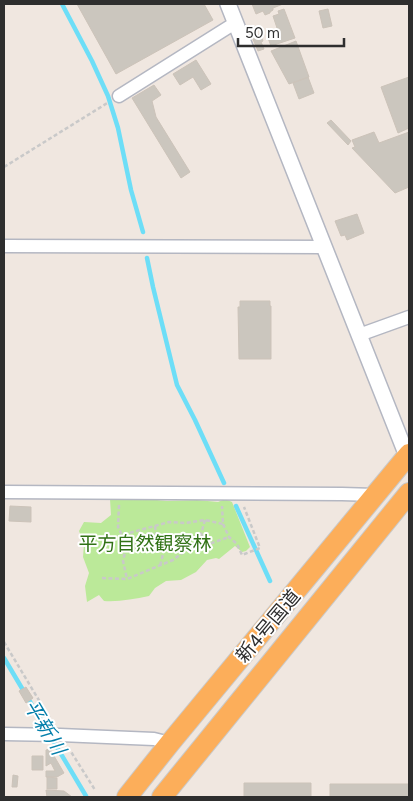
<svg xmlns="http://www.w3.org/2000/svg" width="413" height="801" font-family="Figtree,'Noto Sans JP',sans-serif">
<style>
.green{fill:#bbe999}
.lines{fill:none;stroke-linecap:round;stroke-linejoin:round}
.stream{stroke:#6ddef7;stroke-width:4.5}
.building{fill:#cbc6be;stroke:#ccc3b9}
.minor-casing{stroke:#b4b7c2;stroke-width:15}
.tertiary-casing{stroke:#b4b7c2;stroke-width:18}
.trunk-casing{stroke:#c9c9c9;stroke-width:22}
.path{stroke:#c9c9c9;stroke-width:2.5;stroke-dasharray:4 2.5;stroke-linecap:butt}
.minor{stroke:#fff;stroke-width:12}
.tertiary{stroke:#fff;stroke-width:15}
.trunk{stroke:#fcae5a;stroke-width:20}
.labels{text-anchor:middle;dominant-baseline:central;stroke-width:4;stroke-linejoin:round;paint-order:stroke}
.park-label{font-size:19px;fill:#317216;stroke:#fff}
.street-label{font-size:19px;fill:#2e2e2e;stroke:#fff}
.water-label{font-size:20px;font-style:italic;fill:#047fab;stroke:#fff}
</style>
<rect width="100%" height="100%" fill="#f0e7e0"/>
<!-- green -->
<path class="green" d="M 136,498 L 167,501 L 197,500 L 218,502 L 225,499 L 232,502 L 250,547 L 246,551 L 242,552 L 235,546 L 219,559 L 216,558 L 207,560 L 196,572 L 181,580 L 166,581 L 155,588 L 149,596 C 134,599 119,602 104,601 L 99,595 L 87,602 L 85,586 L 89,573 L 83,557 L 84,544 L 79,531 L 84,522 L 101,523 L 111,515 L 110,499 Z"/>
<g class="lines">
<!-- stream -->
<path class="stream" d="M 62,4 L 92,61 L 108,96 L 118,128 L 131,190 L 143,232
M 147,258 L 153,287 L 177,385 L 195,420 L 224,483
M 236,506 L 270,581
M 4,658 L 86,796"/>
</g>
<!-- building -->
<path class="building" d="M 77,4 L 204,4 L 213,20 L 116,74 Z
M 252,4 L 283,4 L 273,8 L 273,10 L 270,12 L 270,13 L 265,15 L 263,11 L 256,14 Z
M 284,9 L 295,38 L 271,46 L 268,38 L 279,34 L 273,16 L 279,14 L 278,11 Z
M 328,9 L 332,26 L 323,28 L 319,11 Z
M 260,34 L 263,41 L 261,42 L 264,49 L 258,51 L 252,37 Z
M 296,41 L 309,77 L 289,84 L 271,51 Z
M 196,60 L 211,84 L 201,90 L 193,77 L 180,85 L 173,74 Z
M 308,77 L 314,93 L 299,99 L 293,83 Z
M 409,77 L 409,128 L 398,133 L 381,87 Z
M 154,85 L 161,95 L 152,101 L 156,117 L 190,172 L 181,178 L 132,98 Z
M 331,120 L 351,141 L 348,145 L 327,123 Z
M 374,132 L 379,143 L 409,132 L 409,187 L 395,193 L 352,148 L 355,147 L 352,140 Z
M 357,214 L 364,233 L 347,240 L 345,235 L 341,236 L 335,221 Z
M 240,301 L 270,301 L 270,306 L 271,306 L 271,359 L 239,359 L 238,307 L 240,307 Z
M 10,506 L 31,507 L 31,522 L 9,521 Z
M 26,687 L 33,698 L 26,703 L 19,691 Z
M 50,749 L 64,773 L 57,777 L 46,777 L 46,771 L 55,771 L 51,763 L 46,766 L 46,750 Z
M 32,756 L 43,756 L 43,770 L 32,770 Z
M 13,775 L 18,776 L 17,787 L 12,787 Z
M 47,777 L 57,778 L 57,789 L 47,789 Z
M 244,783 L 311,783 L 311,797 L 244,797 Z
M 330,784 L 409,784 L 409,797 L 330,797 Z
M 46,790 L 64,791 L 72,797 L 47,797 Z"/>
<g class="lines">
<defs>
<path id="minor" d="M 119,96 L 235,23
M 4,246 L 324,247
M 359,335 L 409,317
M 4,492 L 342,494 L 375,495
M 4,734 L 60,735 L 154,739 L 170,743"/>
<path id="tertiary" d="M 228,4 L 409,461"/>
<path id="trunk" d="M 127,797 L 170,743 L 409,454
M 162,797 L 409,493"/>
</defs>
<!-- minor casing -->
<use href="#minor" class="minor-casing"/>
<!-- tertiary casing -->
<use href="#tertiary" class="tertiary-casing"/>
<!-- trunk casing -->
<use href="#trunk" class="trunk-casing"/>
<!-- path -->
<path class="path" d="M 4,167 L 109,102
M 119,505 L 118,527 L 122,535 L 169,522 L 185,523 L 205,520 L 223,524 L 222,506
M 205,520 L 201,534 L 208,544
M 223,524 L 229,537 L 237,544 L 242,555 L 260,548 L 244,507
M 155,526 L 156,534 L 165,546 L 160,566
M 122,535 L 126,548 L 123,561 L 127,579
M 102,578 L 127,579 L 173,560 L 189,548 L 209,544 L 229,537
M 4,642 L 52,722
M 68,747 L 95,790"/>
<!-- minor -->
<use href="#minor" class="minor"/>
<!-- tertiary -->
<use href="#tertiary" class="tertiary"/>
<!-- trunk -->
<use href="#trunk" class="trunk"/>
</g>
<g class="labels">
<!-- park labels -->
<g class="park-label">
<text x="145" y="543">平方自然観察林</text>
</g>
<!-- street labels -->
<g class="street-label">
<text transform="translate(268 626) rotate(-50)">新4号国道</text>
</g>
<!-- water labels -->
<g class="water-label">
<text transform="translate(45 727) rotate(59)">平新川</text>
</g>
</g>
<!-- border -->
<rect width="413" height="801" fill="none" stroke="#2e2e2e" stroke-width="10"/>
<!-- scale -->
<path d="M238 38v8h106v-8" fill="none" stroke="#2e2e2e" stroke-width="2.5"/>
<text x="245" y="38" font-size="15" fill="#2e2e2e" stroke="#ffffff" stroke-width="4" paint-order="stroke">50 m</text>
</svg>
